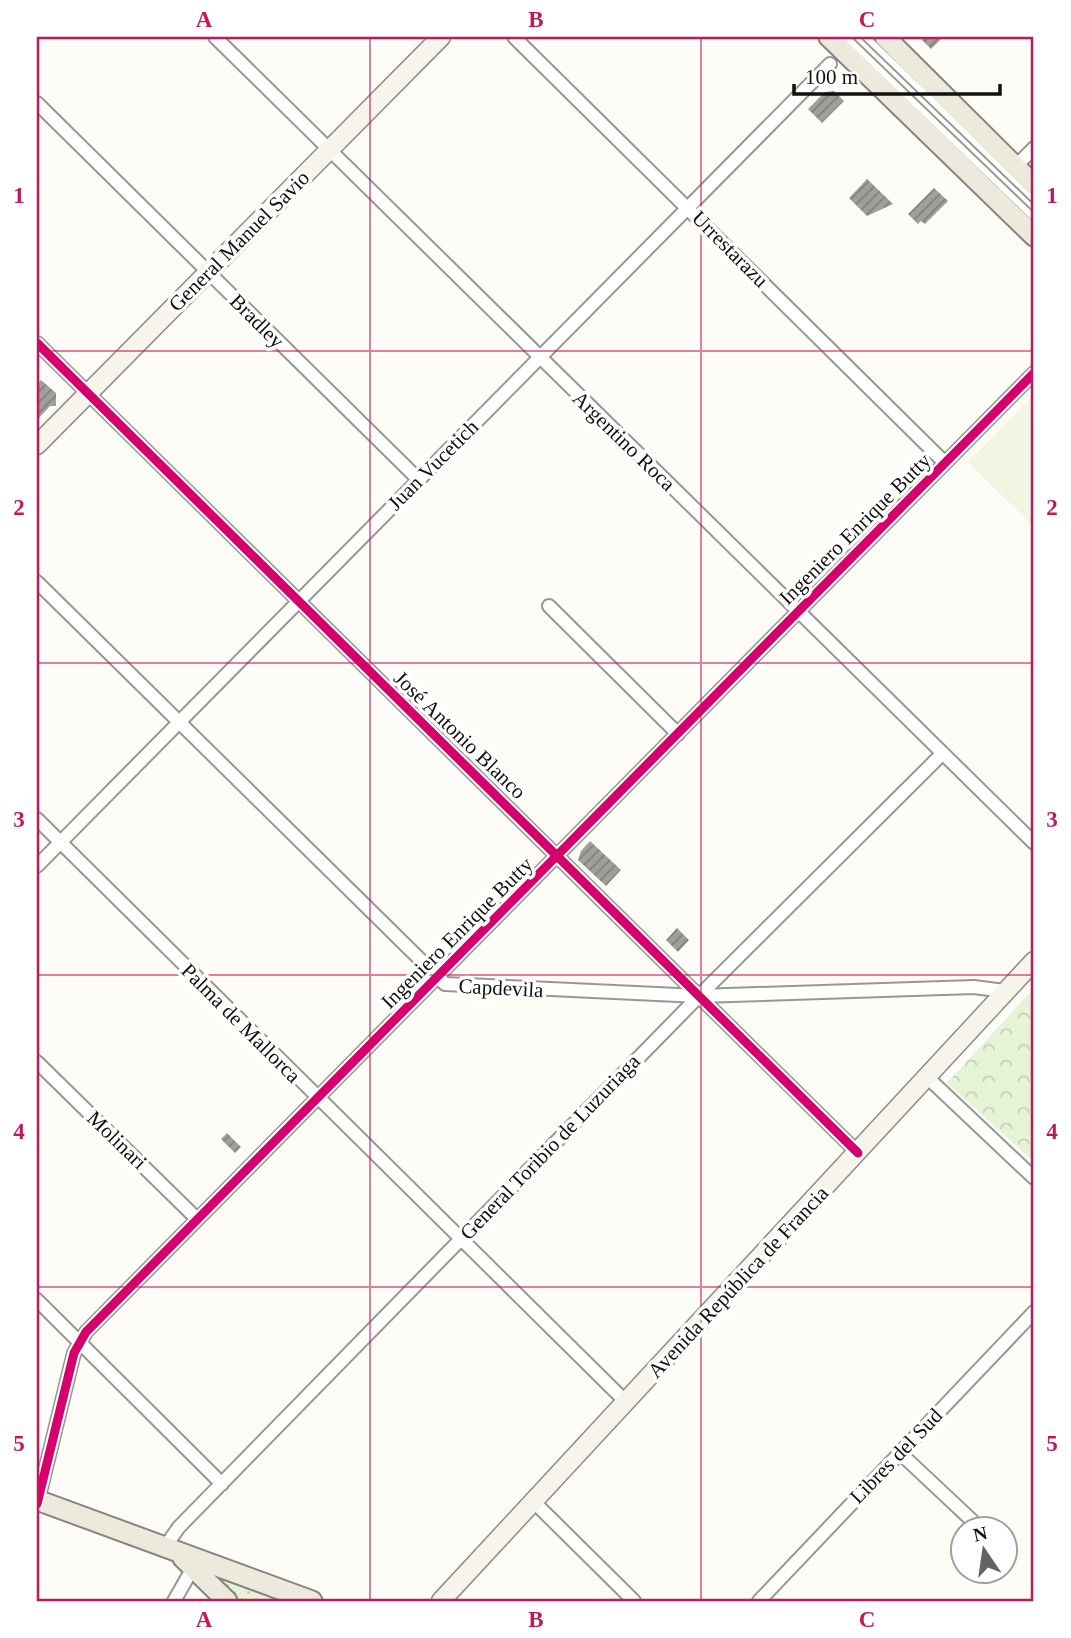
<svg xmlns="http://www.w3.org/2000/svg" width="1071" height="1638" font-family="Georgia,serif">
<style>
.grass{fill:url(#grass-dots)}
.park{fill:url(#park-crowns)}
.pitch{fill:#f0f6e1}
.building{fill:url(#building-hatch)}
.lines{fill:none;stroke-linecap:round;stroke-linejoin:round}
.lane-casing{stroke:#979795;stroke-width:10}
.street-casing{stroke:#979795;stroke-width:16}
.secondary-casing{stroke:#8e8d8b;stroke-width:21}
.primary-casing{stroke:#858482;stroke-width:23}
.lane{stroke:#fffffe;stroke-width:6}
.street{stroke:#fffffe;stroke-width:12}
.secondary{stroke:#f6f4eb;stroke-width:18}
.primary{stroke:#ede9dc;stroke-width:19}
.cycleway-casing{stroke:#fff;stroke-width:13}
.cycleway{stroke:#d6006c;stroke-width:9}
.grid{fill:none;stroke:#c2185b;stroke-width:2;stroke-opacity:0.55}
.labels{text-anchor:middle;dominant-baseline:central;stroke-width:7;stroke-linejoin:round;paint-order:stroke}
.street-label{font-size:21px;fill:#111;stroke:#fff}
.neatline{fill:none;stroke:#c2185b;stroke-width:2.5}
.grid-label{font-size:23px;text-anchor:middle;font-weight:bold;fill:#c2185b}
</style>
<defs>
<pattern id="grass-dots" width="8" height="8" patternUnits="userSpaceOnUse" patternTransform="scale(1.75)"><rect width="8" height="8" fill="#e7f3d7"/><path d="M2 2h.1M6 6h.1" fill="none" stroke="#c5cfb8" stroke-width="1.8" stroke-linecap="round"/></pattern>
<pattern id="park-crowns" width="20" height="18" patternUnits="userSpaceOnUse" patternTransform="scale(1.75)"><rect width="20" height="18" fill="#e7f3d7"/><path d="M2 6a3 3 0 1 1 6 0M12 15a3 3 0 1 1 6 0" fill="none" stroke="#c5cfb8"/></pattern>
<pattern id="building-hatch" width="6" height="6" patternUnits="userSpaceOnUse" patternTransform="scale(1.75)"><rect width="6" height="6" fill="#a19f9c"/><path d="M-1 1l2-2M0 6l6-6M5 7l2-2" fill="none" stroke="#82807e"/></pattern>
</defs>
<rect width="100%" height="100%" fill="#fdfcf7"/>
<!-- grass -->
<path class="grass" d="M 223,1575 L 293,1601 L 239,1601 L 220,1578 Z"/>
<!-- park -->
<path class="park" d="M 1034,988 L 1034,1162 L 947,1083 Z"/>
<!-- pitch -->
<path class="pitch" d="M 1034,395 L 1034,527 L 968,462 Z"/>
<!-- building -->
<path class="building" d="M 919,37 L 943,37 L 931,49 Z
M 834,91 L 844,101 L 822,123 L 808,109 L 825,92 Z
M 867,179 L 893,204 L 867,216 L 849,198 Z
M 934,188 L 948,201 L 925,224 L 921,221 L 918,224 L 908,214 Z
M 41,380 L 56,393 L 56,406 L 50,406 L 37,420 L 37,385 Z
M 590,841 L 621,870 L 606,886 L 578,860 L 581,851 Z
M 677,928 L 689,940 L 678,952 L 666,940 Z
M 227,1133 L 241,1147 L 235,1153 L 221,1139 Z"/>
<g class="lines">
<defs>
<path id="lane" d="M 846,37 L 1034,218
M 866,37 L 1034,199"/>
<path id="street" d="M 215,37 L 1034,843
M 514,37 L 945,463
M 37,103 L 419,480
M 1015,167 L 1034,148
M 37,343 L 858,1153
M 37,582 L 445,984 L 699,996 L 974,987 L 1004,991
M 549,606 L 678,734
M 37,819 L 626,1402
M 37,866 L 830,64
M 37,1062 L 196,1218
M 927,1077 L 1034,1178
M 37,1300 L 222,1484
M 899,1452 L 980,1528
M 534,1502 L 634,1601
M 37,1504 L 74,1353 L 86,1332 L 1034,373
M 165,1547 L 179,1527 L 699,996 L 942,754
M 174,1601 L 194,1566
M 759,1601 L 1034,1312"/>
<path id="secondary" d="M 37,445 L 441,37
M 441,1601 L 1034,961"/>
<path id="primary" d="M 829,37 L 1034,236
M 885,37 L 1034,185
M 37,1500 L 312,1601
M 183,1558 L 227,1601"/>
</defs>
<!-- lane casing -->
<use href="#lane" class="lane-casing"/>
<!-- street casing -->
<use href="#street" class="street-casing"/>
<!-- secondary casing -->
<use href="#secondary" class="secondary-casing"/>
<!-- primary casing -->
<use href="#primary" class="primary-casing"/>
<!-- lane -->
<use href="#lane" class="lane"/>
<!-- street -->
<use href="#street" class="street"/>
<!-- secondary -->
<use href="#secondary" class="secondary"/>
<!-- primary -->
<use href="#primary" class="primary"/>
<defs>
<path id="cycleway" d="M 37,343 L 858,1153
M 37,1504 L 74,1353 L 86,1332 L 1034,373"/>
</defs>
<!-- cycleway casing -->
<use href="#cycleway" class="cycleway-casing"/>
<!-- cycleway -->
<use href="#cycleway" class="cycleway"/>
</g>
<!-- grid -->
<path class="grid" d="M 370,37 L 370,1601M 701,37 L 701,1601M 37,351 L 1034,351M 37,663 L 1034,663M 37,975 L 1034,975M 37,1287 L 1034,1287"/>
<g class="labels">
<!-- street labels -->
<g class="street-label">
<text transform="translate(239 241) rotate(-45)">General Manuel Savio</text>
<text transform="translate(730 249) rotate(45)">Urrestarazu</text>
<text transform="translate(257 321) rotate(45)">Bradley</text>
<text transform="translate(624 441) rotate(44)">Argentino Roca</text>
<text transform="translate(433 465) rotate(-45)">Juan Vucetich</text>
<text transform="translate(855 529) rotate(-45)">Ingeniero Enrique Butty</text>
<text transform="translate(460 735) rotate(44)">José Antonio Blanco</text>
<text transform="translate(457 933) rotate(-45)">Ingeniero Enrique Butty</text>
<text transform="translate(501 988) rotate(3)">Capdevila</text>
<text transform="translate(241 1023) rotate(45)">Palma de Mallorca</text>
<text transform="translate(117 1140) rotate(44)">Molinari</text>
<text transform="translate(550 1147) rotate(-46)">General Toribio de Luzuriaga</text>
<text transform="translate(738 1282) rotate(-47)">Avenida República de Francia</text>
<text transform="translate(896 1456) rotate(-46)">Libres del Sud</text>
</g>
</g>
<!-- border -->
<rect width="1071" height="1638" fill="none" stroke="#ffffff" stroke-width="77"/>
<!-- north arrow -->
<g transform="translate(984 1550) rotate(347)"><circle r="33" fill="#ffffff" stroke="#a0a0a0" stroke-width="2"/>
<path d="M0-5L12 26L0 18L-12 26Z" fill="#646362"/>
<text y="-10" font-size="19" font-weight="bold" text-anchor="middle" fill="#111111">N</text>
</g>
<!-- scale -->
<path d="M794 84v10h206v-10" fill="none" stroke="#111111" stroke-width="3.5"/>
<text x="805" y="84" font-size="21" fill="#111111" stroke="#ffffff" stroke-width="5" paint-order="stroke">100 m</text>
<rect x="38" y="38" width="994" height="1562" class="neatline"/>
<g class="grid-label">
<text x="204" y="27">A</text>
<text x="536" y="27">B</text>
<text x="867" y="27">C</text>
<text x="19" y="203">1</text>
<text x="1052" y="203">1</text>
<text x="19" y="515">2</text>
<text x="1052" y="515">2</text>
<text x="19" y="827">3</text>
<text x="1052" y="827">3</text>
<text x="19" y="1139">4</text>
<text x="1052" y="1139">4</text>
<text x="19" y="1451">5</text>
<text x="1052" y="1451">5</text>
<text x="204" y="1627">A</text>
<text x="536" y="1627">B</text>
<text x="867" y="1627">C</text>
</g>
</svg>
